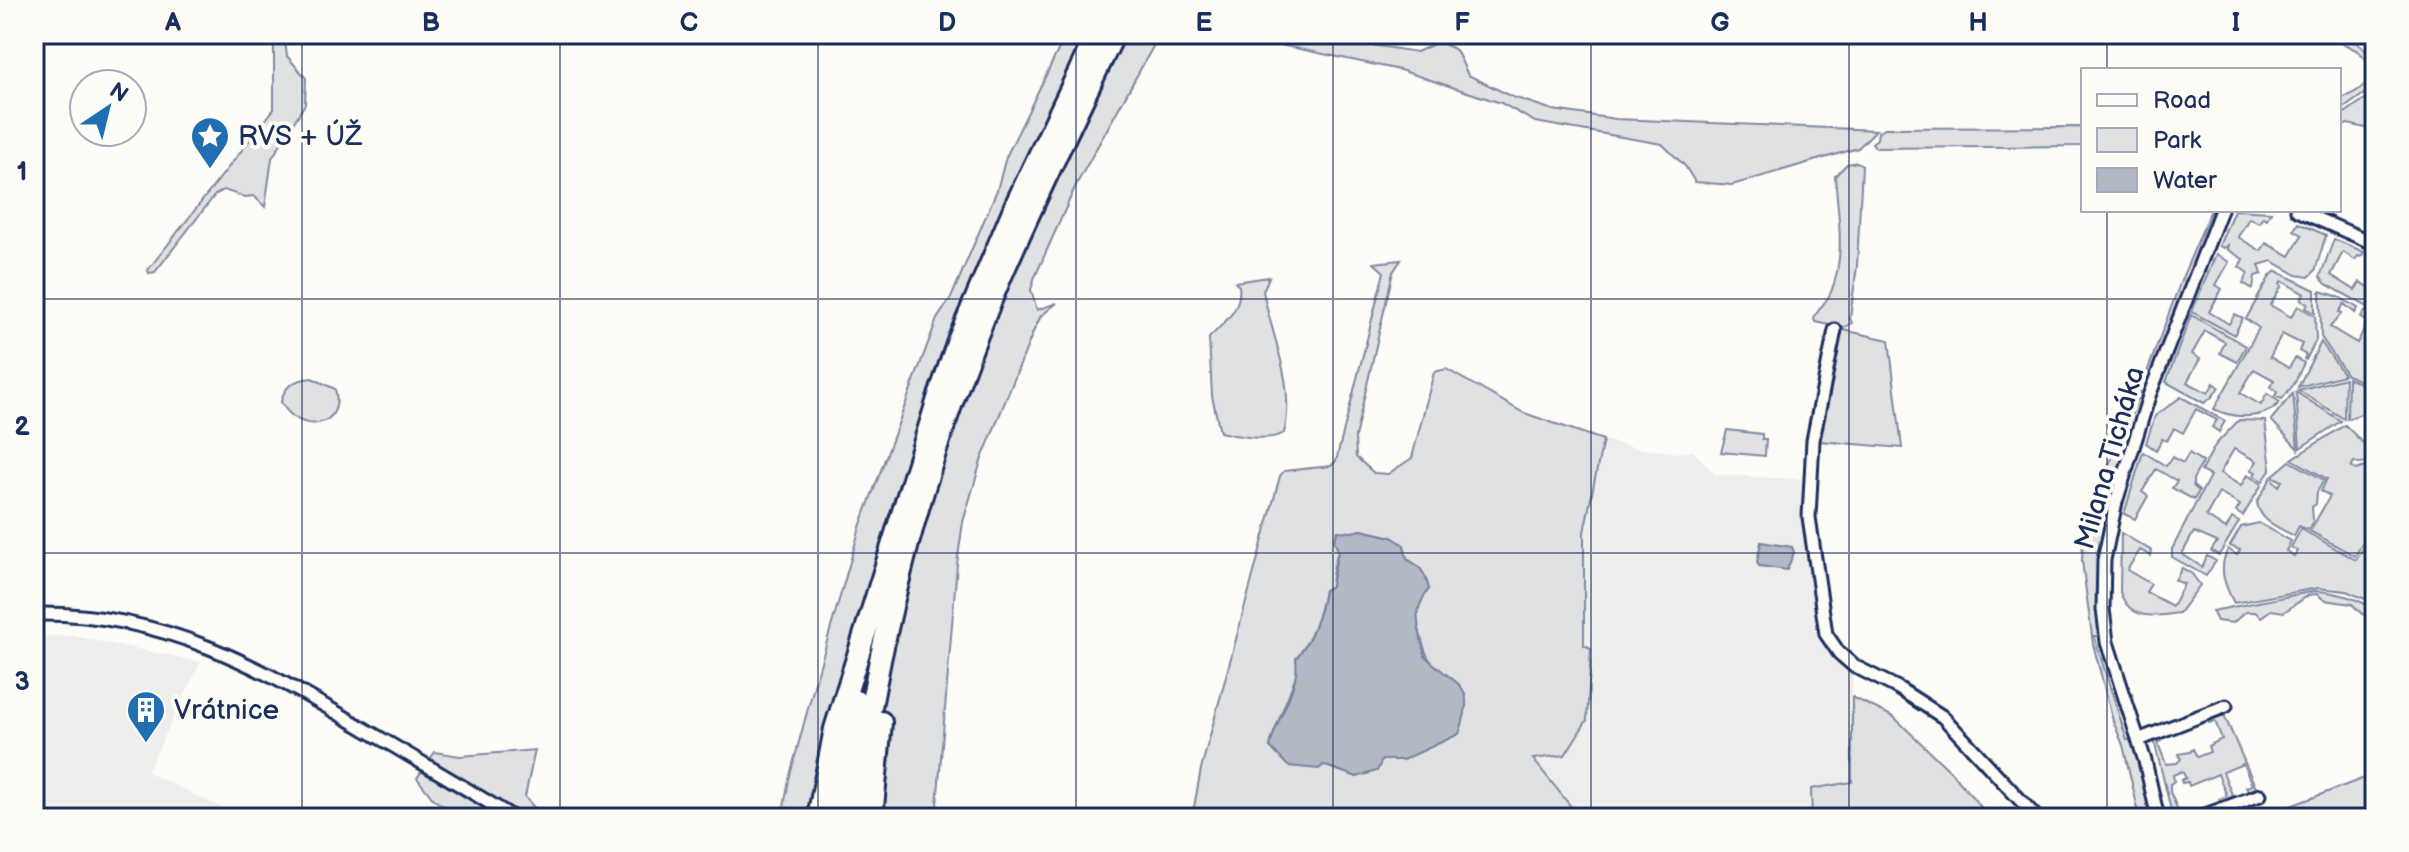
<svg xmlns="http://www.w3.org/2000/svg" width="2409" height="852" font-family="'Balsamiq Sans',sans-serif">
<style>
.built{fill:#edeeec}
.green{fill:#e0e1e3;stroke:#7e88a0;stroke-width:2;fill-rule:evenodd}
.water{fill:#b3b8c5;stroke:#76819c;stroke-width:2}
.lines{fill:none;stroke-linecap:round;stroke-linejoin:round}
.street-casing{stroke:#1b2f5e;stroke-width:17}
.highway-casing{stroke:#1b2f5e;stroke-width:26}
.street{stroke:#fdfcf7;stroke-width:11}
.highway{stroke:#fdfcf7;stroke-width:20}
.grid{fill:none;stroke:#1b2f5e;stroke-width:2;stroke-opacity:0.55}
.labels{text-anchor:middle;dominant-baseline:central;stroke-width:8;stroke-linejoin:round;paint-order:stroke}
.poi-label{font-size:28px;fill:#1b2f5e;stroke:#fdfcf7;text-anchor:start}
.street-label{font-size:28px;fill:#1b2f5e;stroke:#fdfcf7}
.neatline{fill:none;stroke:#1b2f5e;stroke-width:3}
.grid-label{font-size:26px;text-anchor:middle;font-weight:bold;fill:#1b2f5e}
</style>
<rect width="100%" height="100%" fill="#fdfcf7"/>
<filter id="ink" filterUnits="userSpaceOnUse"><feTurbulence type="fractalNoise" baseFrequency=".0125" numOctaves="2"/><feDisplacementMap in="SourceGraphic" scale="16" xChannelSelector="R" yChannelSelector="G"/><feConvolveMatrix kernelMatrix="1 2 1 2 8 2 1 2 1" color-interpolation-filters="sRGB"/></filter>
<g filter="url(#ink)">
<!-- built -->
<path class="built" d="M 1603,440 L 1637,448 L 1678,453 L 1693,451 L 1715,474 L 1806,480 L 1809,549 L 1827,652 L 1852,672 L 1852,782 L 1811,789 L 1812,818 L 1580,818 L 1533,758 L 1565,755 L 1584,645 L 1584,532 Z
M 34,636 L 74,636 L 201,662 L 147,772 L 243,818 L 34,818 Z"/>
<!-- green -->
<path class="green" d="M 274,34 L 284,34 L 287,56 L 306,78 L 305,104 L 272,158 L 265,207 L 254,196 L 244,197 L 224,190 L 215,195 L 155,272 L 149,273 L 148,270 L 274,109 Z
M 1066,34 L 1160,34 L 1076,185 L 1034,279 L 1031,290 L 1037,310 L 1057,303 L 1041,316 L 1034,330 L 981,461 L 963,522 L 957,564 L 936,818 L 782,818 L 789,779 L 814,686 L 861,524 L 937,319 L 951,298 L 997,190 L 1006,157 Z
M 1227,34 L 1301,34 L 1417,52 L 1436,43 L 1444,44 L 1456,50 L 1468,75 L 1513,97 L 1553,110 L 1616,119 L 1876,130 L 1858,148 L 1732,185 L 1695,182 L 1685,166 L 1662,144 L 1535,122 L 1501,103 L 1400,70 Z
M 2318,34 C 2356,34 2375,47 2375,86 L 2340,111 L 2339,98 C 2361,94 2384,73 2360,53 C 2349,44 2332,40 2318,34 Z
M 2375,92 L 2375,130 L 2348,124 L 2339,127 L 2339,117 Z
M 2083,127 L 2083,146 L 1876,148 L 1872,143 L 1877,139 L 1878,132 L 1885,128 Z
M 1857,162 L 1862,165 L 1857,266 L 1850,318 L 1852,323 L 1844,328 L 1815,322 L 1814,319 C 1817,309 1827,302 1831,292 C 1846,256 1838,214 1835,176 L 1847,164 Z
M 2211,210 L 2217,210 L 2112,501 L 2101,636 L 2094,636 L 2127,740 L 2133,739 L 2135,742 L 2154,818 L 2140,818 L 2123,745 L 2113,721 L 2093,644 L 2082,561 L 2083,537 L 2095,495 L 2130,418 L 2182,278 Z
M 2234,210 L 2271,212 L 2267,219 L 2263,217 L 2259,223 L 2249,218 L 2238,237 L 2261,251 L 2266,243 L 2290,256 L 2302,235 L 2294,230 L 2298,223 L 2326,235 L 2315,271 L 2309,277 L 2297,275 L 2272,261 L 2259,265 L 2262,274 L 2255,276 L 2253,289 L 2243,283 L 2248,273 L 2239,267 L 2243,259 L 2227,249 L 2228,245 L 2224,248 L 2219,246 Z
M 2334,239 L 2364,252 L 2361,257 L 2358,256 L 2355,260 L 2343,252 L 2331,275 L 2355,290 L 2360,282 L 2375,290 L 2375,311 L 2326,284 L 2320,277 Z
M 2216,254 L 2229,262 L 2216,285 L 2222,289 L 2209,312 L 2229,324 L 2235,314 L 2243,318 L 2234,335 L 2192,312 Z
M 1401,260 L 1393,272 L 1355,437 L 1356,457 L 1374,473 L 1388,474 L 1412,458 L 1434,372 L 1446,369 L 1524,413 L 1603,440 L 1584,532 L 1584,645 L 1591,648 L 1587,720 L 1565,755 L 1533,759 L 1580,818 L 1192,818 L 1201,769 L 1280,476 L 1284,471 L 1331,466 L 1336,461 L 1384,272 L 1374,263 ZM 1361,530 L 1392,537 L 1429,589 C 1425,594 1420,600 1418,606 C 1414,617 1424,654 1432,663 L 1403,760 L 1382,760 L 1357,777 L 1323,765 L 1289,766 L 1270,747 L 1272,738 L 1298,670 L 1296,658 C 1311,641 1321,612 1324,590 L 1331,586 C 1333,565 1337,536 1361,530 Z
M 2276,271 L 2315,290 L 2315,313 L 2306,308 L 2308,303 L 2301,300 L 2304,294 L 2282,281 L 2280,284 L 2282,286 L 2270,305 L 2291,317 L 2298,306 L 2315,316 L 2316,340 L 2306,360 L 2304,359 L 2306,355 L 2299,351 L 2302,344 L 2282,334 L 2270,357 L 2289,368 L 2295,358 L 2304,363 L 2294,384 L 2282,399 L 2275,396 L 2277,392 L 2271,387 L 2274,380 L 2254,369 L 2240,393 L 2261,405 L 2267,394 L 2280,402 C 2265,420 2233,419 2214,409 L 2259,328 L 2246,319 L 2270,276 Z
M 1269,277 L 1263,291 C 1272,338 1296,385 1284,433 C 1269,442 1237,436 1220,432 L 1212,396 L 1209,338 C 1224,322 1242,310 1239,286 L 1235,282 Z
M 2320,291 L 2337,296 L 2358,308 L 2355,313 L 2344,304 L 2339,312 L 2342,313 L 2330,327 L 2357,343 L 2368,322 L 2361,318 L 2365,311 L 2375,317 L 2375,387 L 2347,375 L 2321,337 Z
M 2191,315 L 2246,346 L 2237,362 L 2220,353 L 2225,342 L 2205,331 L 2192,354 L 2200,359 L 2187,382 L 2208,393 L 2214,383 L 2219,387 L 2212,397 L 2204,403 L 2166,382 Z
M 1839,329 L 1889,340 L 1902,448 L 1819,441 Z
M 2321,342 L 2344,375 L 2298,387 Z
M 312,378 L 335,389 C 346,428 299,436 281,402 C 284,385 295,380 312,378 Z
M 2345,378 L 2344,419 L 2298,390 Z
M 2348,378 L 2375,390 L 2375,409 L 2347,419 Z
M 2296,392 L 2341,421 L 2300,448 Z
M 2293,393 L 2298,449 L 2271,420 Z
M 2181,397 L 2225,421 L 2219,432 L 2212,427 L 2217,420 L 2196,409 L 2183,433 L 2174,428 L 2167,441 L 2162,439 L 2156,450 L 2146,443 L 2155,416 Z
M 2239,420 L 2265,421 L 2271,469 L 2263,481 L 2254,476 L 2256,472 L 2251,470 L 2257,461 L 2234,449 L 2220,473 L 2241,486 L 2247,475 L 2262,484 L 2243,516 L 2236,512 L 2240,505 L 2219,493 L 2206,516 L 2226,529 L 2232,518 L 2239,522 L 2219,555 L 2211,551 L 2217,542 L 2194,532 L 2182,554 L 2202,567 L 2207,556 L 2216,561 L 2206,576 L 2172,557 L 2172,549 L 2210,476 L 2201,471 L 2216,444 Z
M 2345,425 L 2375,455 L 2375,462 L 2359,464 L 2354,462 L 2351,467 L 2356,470 L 2375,464 L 2375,521 L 2372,519 L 2369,525 L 2372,527 L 2355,556 L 2310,531 L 2330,496 L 2321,491 L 2327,479 L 2292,459 Z
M 1727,430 L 1762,434 L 1762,439 L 1766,439 L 1765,456 L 1721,452 Z
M 2143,452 L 2166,466 L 2172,457 L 2183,463 L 2189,453 L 2203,462 L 2193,479 L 2193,486 L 2199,491 L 2194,500 L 2172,488 L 2177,481 L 2156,469 L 2142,492 L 2148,496 L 2135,519 L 2124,514 Z
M 2290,461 L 2324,480 L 2317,492 L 2316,504 L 2312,507 L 2313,521 L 2308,530 L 2299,526 L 2294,536 C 2278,527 2260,522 2257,502 L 2271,478 L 2279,486 L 2282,481 L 2272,476 Z
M 2259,523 L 2291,541 L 2286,551 L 2294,556 L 2297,551 L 2291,547 L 2301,529 L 2356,560 L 2370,537 L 2375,539 L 2375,603 L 2346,591 L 2318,588 L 2234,603 C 2224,584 2218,568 2228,549 L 2237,555 L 2240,550 L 2230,546 L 2241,527 Z
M 2121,533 L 2152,551 L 2151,556 L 2140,550 L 2127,570 L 2151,584 L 2146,592 L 2172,606 L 2184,584 L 2175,580 L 2182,568 L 2192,574 L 2200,585 L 2179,613 C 2154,617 2130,621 2120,592 Z
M 2315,591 C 2338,592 2355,598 2375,609 L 2375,618 L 2362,614 L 2352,604 L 2324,600 L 2317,594 L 2309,595 L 2284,612 L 2271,610 L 2261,617 L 2255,612 L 2245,612 L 2233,623 L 2217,621 L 2212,611 Z
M 1852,697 L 1894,717 L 1953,774 L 1990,818 L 1812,818 L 1811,789 L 1852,782 Z
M 2224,715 L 2256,788 L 2248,791 L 2246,787 L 2252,785 L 2243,764 L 2223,772 L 2233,797 L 2221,802 L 2219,799 L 2227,796 L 2218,774 L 2189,786 L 2188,782 L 2182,783 L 2181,780 L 2186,778 L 2182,771 L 2173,775 L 2174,781 L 2170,784 L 2170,792 L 2181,817 L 2169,818 L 2170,806 L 2154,740 L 2160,735 L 2162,741 L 2158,743 L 2166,764 L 2177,763 L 2181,759 L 2179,754 L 2190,752 L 2193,749 L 2197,757 L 2210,752 L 2208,746 L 2222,739 L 2215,721 L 2209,723 L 2207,717 L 2212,719 Z
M 535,750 L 525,797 L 543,818 L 465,818 L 434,800 L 417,778 L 435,752 L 460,756 Z
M 2375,774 L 2375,818 L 2259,818 Z"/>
<!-- water -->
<path class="water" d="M 1361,530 L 1392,537 L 1404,545 L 1407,559 C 1422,567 1425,573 1429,589 C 1410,615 1419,626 1425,656 C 1457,688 1478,681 1459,734 L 1403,760 L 1382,760 L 1377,771 L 1357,777 L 1323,765 L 1319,769 L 1288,766 L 1270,747 C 1276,717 1300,689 1296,658 C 1311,641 1321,612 1324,590 L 1331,586 L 1338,551 L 1334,540 L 1338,531 L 1352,532 Z
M 1761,542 L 1792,547 L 1794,552 L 1787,570 L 1759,566 L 1757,562 Z"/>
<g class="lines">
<defs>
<path id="street" d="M 2297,210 L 2375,244
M 1835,330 L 1813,440 L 1809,517 L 1826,634 L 1839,653 L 1854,666 L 1898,688 L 1943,717 L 2037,818
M 34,614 C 162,611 262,668 368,731 C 417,760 466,788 514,818
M 2138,740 L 2226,706
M 2158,818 L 2145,761 L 2107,642 L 2103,609 L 2104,560 L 2116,502 L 2149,396 L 2221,210
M 2197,818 L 2260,795"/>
<path id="highway" d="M 818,818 L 835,729 L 938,399 L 958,341 L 1015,206 L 1097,34
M 836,818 L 856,701
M 854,818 C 876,635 927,451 999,281 C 1035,197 1075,116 1114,34
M 872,818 L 881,722"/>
</defs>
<!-- street casing -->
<use href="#street" class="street-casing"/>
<!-- highway casing -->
<use href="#highway" class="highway-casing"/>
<!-- street -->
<use href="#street" class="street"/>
<!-- highway -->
<use href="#highway" class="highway"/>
</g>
</g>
<!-- grid -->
<path class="grid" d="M 302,34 L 302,818M 560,34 L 560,818M 818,34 L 818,818M 1076,34 L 1076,818M 1333,34 L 1333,818M 1591,34 L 1591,818M 1849,34 L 1849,818M 2107,34 L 2107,70M 2107,210 L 2107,818M 34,299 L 2375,299M 34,553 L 2375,553"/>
<!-- icons -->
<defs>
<symbol id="sight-pin" viewBox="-11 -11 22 30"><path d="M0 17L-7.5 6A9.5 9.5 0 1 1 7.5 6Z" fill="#1f6fb2" stroke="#fdfcf7"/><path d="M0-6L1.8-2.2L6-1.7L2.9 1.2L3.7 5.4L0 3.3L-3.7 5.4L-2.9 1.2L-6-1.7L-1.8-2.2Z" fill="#fff"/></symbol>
<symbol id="building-pin" viewBox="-11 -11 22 30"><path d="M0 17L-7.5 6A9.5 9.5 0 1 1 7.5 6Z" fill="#1f6fb2" stroke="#fdfcf7"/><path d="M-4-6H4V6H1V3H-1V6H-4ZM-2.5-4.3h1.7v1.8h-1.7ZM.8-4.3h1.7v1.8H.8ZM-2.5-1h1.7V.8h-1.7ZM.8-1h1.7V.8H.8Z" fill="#fff"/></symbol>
</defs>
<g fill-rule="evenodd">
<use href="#sight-pin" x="188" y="114" width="44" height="60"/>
<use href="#building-pin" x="124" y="688" width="44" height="60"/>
</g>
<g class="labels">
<!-- poi labels -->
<g class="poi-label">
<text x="238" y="136">RVS + ÚŽ</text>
<text x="174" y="710">Vrátnice</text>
</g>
<!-- street labels -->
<g class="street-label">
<text transform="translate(2110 458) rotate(-74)">Milana Ticháka</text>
</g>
</g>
<!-- margin -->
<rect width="2409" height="852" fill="none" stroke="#fdfcf7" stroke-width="88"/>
<!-- legend -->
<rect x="2081" y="68" width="260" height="144" fill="#fdfcf7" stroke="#a3aaba" stroke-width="2"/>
<rect x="2097" y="94" width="40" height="12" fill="#fdfcf7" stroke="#a3aaba" stroke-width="2"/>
<text x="2153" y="108" font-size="24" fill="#1b2f5e">Road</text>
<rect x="2097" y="128" width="40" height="24" fill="#e0e1e3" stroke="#a3aaba" stroke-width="2"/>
<text x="2153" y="148" font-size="24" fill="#1b2f5e">Park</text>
<rect x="2097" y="168" width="40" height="24" fill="#b3b8c5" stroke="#a3aaba" stroke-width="2"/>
<text x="2153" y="188" font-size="24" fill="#1b2f5e">Water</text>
<!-- north arrow -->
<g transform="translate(108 108) rotate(35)"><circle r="38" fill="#fdfcf7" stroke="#a3aaba" stroke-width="2"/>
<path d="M0-6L14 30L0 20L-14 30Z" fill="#1f6fb2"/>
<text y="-12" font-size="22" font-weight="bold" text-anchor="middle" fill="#1b2f5e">N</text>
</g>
<rect x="44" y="44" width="2321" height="764" class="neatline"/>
<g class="grid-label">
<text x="173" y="31">A</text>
<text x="431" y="31">B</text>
<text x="689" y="31">C</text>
<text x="947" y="31">D</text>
<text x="1204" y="31">E</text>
<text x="1462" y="31">F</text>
<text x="1720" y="31">G</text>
<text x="1978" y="31">H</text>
<text x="2236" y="31">I</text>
<text x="22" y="180">1</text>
<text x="22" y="435">2</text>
<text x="22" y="690">3</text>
</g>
</svg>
